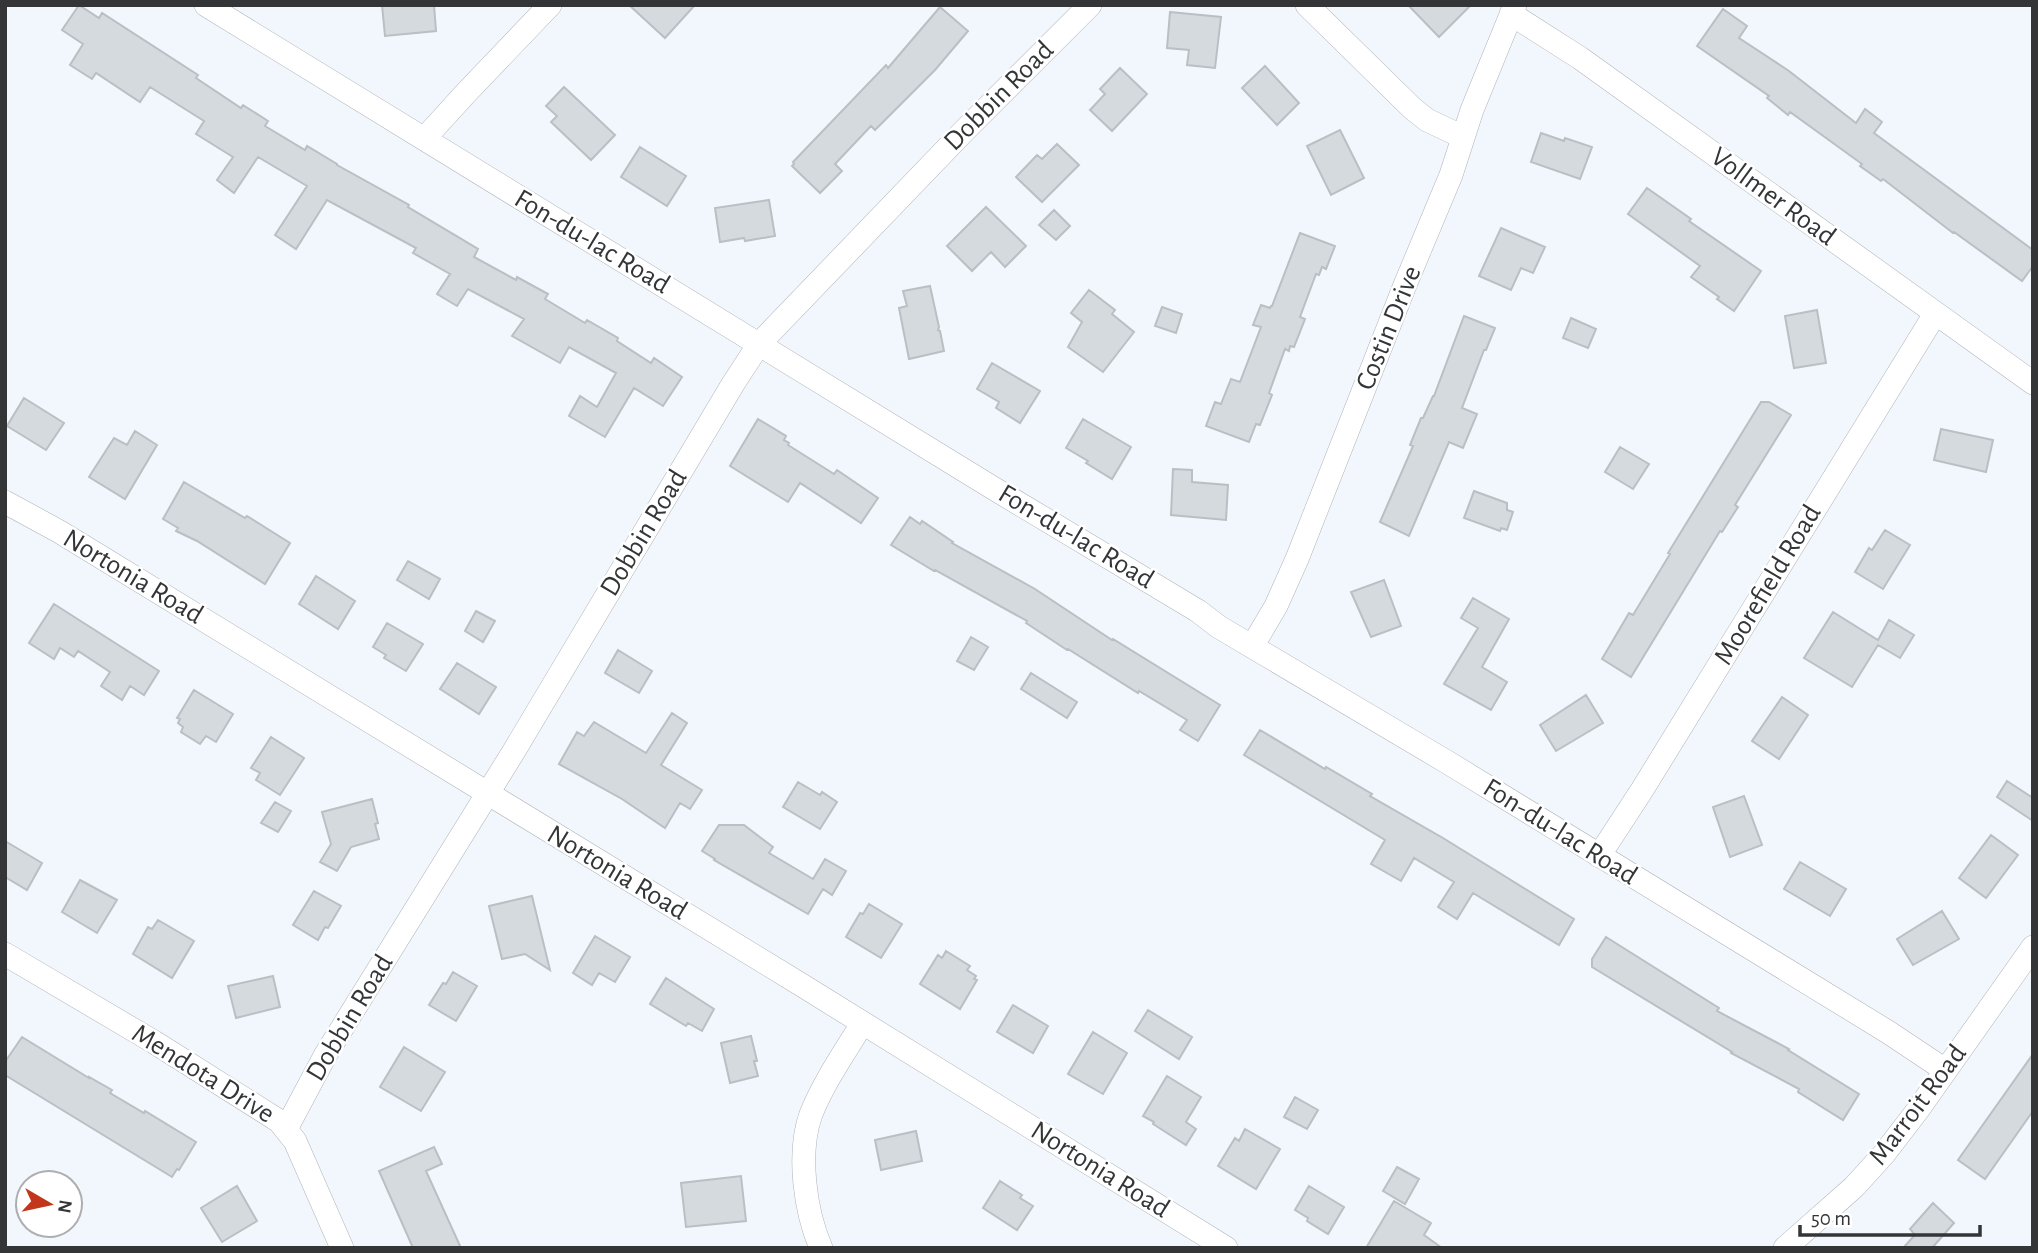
<svg xmlns="http://www.w3.org/2000/svg" width="2038" height="1253" font-family="'Alegreya Sans',sans-serif">
<style>
.building{fill:#d5dadf;stroke:#babfc4;stroke-width:2}
.lines{fill:none;stroke-linecap:round;stroke-linejoin:round}
.minor-casing{stroke:#afb3b9;stroke-width:24}
.minor{stroke:#fff;stroke-width:23}
.labels{text-anchor:middle;dominant-baseline:central;stroke-width:5;stroke-linejoin:round;paint-order:stroke}
.street-label{font-size:28px;fill:#333537;stroke:#fff}
</style>
<rect width="100%" height="100%" fill="#f2f7fd"/>
<!-- building -->
<path class="building" d="M 79,5 L 99,18 L 102,13 L 198,75 L 196,78 L 241,108 L 243,105 L 268,121 L 265,126 L 305,150 L 307,146 L 337,164 L 337,165 L 409,205 L 408,207 L 478,249 L 474,257 L 516,280 L 517,277 L 548,294 L 545,299 L 585,323 L 587,320 L 618,338 L 617,341 L 651,363 L 654,358 L 682,377 L 663,406 L 634,388 L 605,437 L 569,416 L 580,396 L 597,407 L 616,373 L 569,347 L 560,363 L 512,336 L 524,319 L 468,289 L 457,306 L 437,294 L 450,274 L 413,253 L 416,248 L 327,200 L 296,249 L 275,235 L 307,186 L 258,157 L 234,193 L 217,180 L 233,157 L 196,134 L 204,121 L 150,87 L 140,102 L 96,73 L 92,79 L 70,65 L 83,44 L 62,30 Z
M 382,5 L 434,5 L 436,31 L 385,36 Z
M 629,5 L 695,5 L 665,38 Z
M 1408,5 L 1471,5 L 1439,37 Z
M 940,7 L 968,31 L 935,70 L 875,130 L 871,126 L 835,164 L 842,171 L 820,193 L 792,166 L 794,164 L 793,162 L 886,65 L 888,68 Z
M 1723,9 L 1747,26 L 1739,38 L 1789,71 L 1856,123 L 1865,109 L 1882,122 L 1874,133 L 2033,250 L 2033,266 L 2022,281 L 1954,232 L 1953,233 L 1883,179 L 1881,181 L 1860,166 L 1862,164 L 1790,112 L 1788,115 L 1767,98 L 1769,96 L 1697,46 Z
M 1170,12 L 1221,17 L 1215,68 L 1187,65 L 1189,50 L 1167,48 Z
M 1265,66 L 1299,103 L 1277,125 L 1242,88 Z
M 1120,68 L 1147,94 L 1112,131 L 1090,110 L 1105,94 L 1100,89 Z
M 564,87 L 615,135 L 591,160 L 551,122 L 557,116 L 546,106 Z
M 1340,130 L 1364,178 L 1331,195 L 1307,146 Z
M 1541,133 L 1564,141 L 1565,138 L 1592,147 L 1580,179 L 1531,162 Z
M 1057,144 L 1079,165 L 1042,202 L 1016,177 L 1037,155 L 1042,159 Z
M 640,147 L 686,176 L 667,206 L 621,177 Z
M 1647,188 L 1691,219 L 1689,221 L 1761,271 L 1734,311 L 1717,299 L 1719,297 L 1691,277 L 1700,266 L 1628,214 Z
M 769,200 L 775,236 L 745,241 L 744,238 L 720,242 L 715,208 Z
M 986,207 L 1026,246 L 1005,267 L 991,252 L 972,271 L 947,246 Z
M 1054,210 L 1070,226 L 1056,240 L 1039,225 Z
M 1501,228 L 1545,247 L 1533,273 L 1521,268 L 1511,290 L 1479,276 Z
M 1300,233 L 1335,246 L 1326,269 L 1322,267 L 1319,275 L 1316,274 L 1300,317 L 1305,319 L 1294,347 L 1290,346 L 1289,351 L 1285,349 L 1269,393 L 1272,395 L 1260,425 L 1256,424 L 1249,442 L 1206,426 L 1215,402 L 1221,404 L 1231,379 L 1240,382 L 1261,327 L 1253,325 L 1261,305 L 1270,308 L 1271,306 L 1272,306 Z
M 930,286 L 939,327 L 938,330 L 940,331 L 944,351 L 909,359 L 899,308 L 907,306 L 903,291 Z
M 1089,290 L 1115,310 L 1112,314 L 1134,332 L 1103,372 L 1068,347 L 1082,322 L 1071,313 Z
M 1162,307 L 1182,314 L 1176,333 L 1155,326 Z
M 1817,310 L 1826,363 L 1794,368 L 1785,316 Z
M 1464,316 L 1495,328 L 1486,350 L 1484,350 L 1462,408 L 1477,414 L 1463,448 L 1449,442 L 1409,536 L 1380,522 L 1413,446 L 1410,445 L 1421,418 L 1423,418 L 1433,396 L 1434,396 Z
M 1571,318 L 1596,329 L 1588,348 L 1563,338 Z
M 992,363 L 1040,391 L 1020,423 L 996,408 L 999,402 L 977,389 Z
M 24,398 L 64,423 L 46,450 L 7,426 Z
M 1761,402 L 1769,402 L 1791,415 L 1735,505 L 1738,507 L 1722,532 L 1720,531 L 1631,677 L 1602,659 L 1629,613 L 1633,615 L 1670,554 L 1668,553 Z
M 758,419 L 786,436 L 784,440 L 789,443 L 788,445 L 834,474 L 837,470 L 878,498 L 861,523 L 800,483 L 788,502 L 730,466 Z
M 1083,419 L 1131,447 L 1112,479 L 1086,463 L 1088,461 L 1066,448 Z
M 1941,429 L 1993,440 L 1986,472 L 1934,460 Z
M 135,431 L 157,445 L 125,499 L 89,477 L 114,438 L 127,445 Z
M 1620,447 L 1649,464 L 1633,489 L 1605,472 Z
M 1173,469 L 1192,470 L 1192,482 L 1228,485 L 1226,520 L 1171,515 Z
M 184,482 L 245,518 L 247,516 L 290,543 L 265,584 L 197,541 L 176,531 L 178,528 L 163,519 Z
M 1474,491 L 1507,503 L 1507,510 L 1513,512 L 1507,530 L 1501,528 L 1500,531 L 1464,518 Z
M 910,517 L 920,524 L 922,521 L 953,542 L 952,543 L 1035,589 L 1112,640 L 1113,639 L 1220,705 L 1198,741 L 1180,730 L 1187,720 L 1139,691 L 1138,693 L 1068,649 L 1067,650 L 1026,623 L 1027,621 L 935,570 L 934,571 L 891,545 Z
M 1885,530 L 1910,545 L 1883,589 L 1855,572 L 1869,548 L 1872,550 Z
M 408,561 L 440,579 L 429,599 L 397,580 Z
M 316,576 L 355,601 L 338,629 L 299,604 Z
M 1384,580 L 1401,626 L 1371,637 L 1351,592 Z
M 1473,598 L 1509,619 L 1482,667 L 1507,682 L 1491,710 L 1444,684 L 1478,628 L 1461,618 Z
M 54,604 L 159,671 L 144,695 L 130,686 L 122,700 L 101,686 L 110,672 L 78,651 L 74,657 L 60,648 L 54,659 L 29,643 Z
M 476,611 L 495,621 L 483,642 L 465,631 Z
M 1833,612 L 1878,640 L 1889,620 L 1914,635 L 1900,658 L 1878,645 L 1852,687 L 1804,658 Z
M 387,623 L 423,644 L 406,671 L 384,658 L 386,655 L 373,647 Z
M 971,637 L 988,647 L 974,670 L 957,661 Z
M 618,650 L 652,671 L 639,693 L 605,673 Z
M 457,663 L 496,687 L 479,714 L 440,689 Z
M 1031,673 L 1077,702 L 1067,718 L 1021,689 Z
M 194,690 L 233,714 L 216,742 L 206,736 L 200,744 L 181,732 L 183,727 L 178,723 L 180,719 L 177,718 Z
M 1586,695 L 1603,723 L 1556,751 L 1540,725 Z
M 1782,697 L 1808,715 L 1779,759 L 1752,741 Z
M 672,713 L 687,723 L 661,765 L 702,790 L 690,809 L 680,803 L 665,828 L 622,799 L 559,764 L 577,732 L 584,736 L 594,722 L 646,753 Z
M 1260,730 L 1325,769 L 1326,767 L 1372,794 L 1370,796 L 1443,838 L 1574,919 L 1559,945 L 1473,893 L 1457,919 L 1438,907 L 1454,882 L 1414,858 L 1401,881 L 1371,864 L 1385,840 L 1244,755 Z
M 271,737 L 304,758 L 280,795 L 256,780 L 260,773 L 251,768 Z
M 2007,781 L 2033,798 L 2033,821 L 1997,797 Z
M 798,782 L 820,795 L 822,792 L 837,802 L 820,829 L 783,807 Z
M 1744,796 L 1762,845 L 1730,857 L 1713,807 Z
M 372,799 L 378,823 L 375,824 L 379,839 L 351,847 L 337,871 L 320,862 L 331,844 L 322,812 Z
M 275,802 L 291,811 L 278,832 L 261,823 Z
M 719,825 L 744,825 L 773,847 L 769,853 L 813,879 L 825,859 L 846,871 L 832,895 L 823,889 L 808,914 L 714,860 L 715,859 L 702,851 Z
M 1991,835 L 2018,855 L 1986,898 L 1959,878 Z
M 5,841 L 42,863 L 27,890 L 5,877 Z
M 1800,862 L 1846,889 L 1830,916 L 1784,889 Z
M 80,880 L 117,900 L 97,933 L 62,912 Z
M 314,891 L 341,906 L 328,928 L 325,927 L 318,940 L 293,925 Z
M 532,896 L 550,970 L 525,954 L 502,959 L 489,906 Z
M 869,904 L 902,924 L 881,958 L 846,937 L 860,913 L 863,914 Z
M 1942,911 L 1959,939 L 1913,965 L 1897,939 Z
M 158,920 L 194,941 L 172,978 L 133,954 L 148,927 L 152,929 Z
M 595,936 L 630,957 L 615,982 L 599,973 L 592,985 L 573,973 Z
M 1606,937 L 1719,1008 L 1717,1011 L 1789,1049 L 1788,1050 L 1859,1094 L 1843,1120 L 1798,1092 L 1799,1089 L 1731,1053 L 1732,1052 L 1592,967 L 1592,959 Z
M 946,951 L 970,966 L 967,970 L 976,976 L 974,979 L 977,980 L 960,1009 L 920,984 L 938,955 L 942,958 Z
M 453,972 L 477,986 L 456,1021 L 429,1005 L 443,983 L 446,984 Z
M 273,976 L 280,1007 L 236,1018 L 228,986 Z
M 666,978 L 714,1009 L 702,1031 L 688,1023 L 686,1026 L 650,1004 Z
M 1013,1005 L 1048,1026 L 1033,1053 L 997,1032 Z
M 1148,1010 L 1192,1037 L 1179,1059 L 1135,1031 Z
M 1093,1032 L 1127,1053 L 1103,1094 L 1068,1074 Z
M 751,1036 L 757,1061 L 754,1061 L 758,1076 L 730,1083 L 721,1043 Z
M 22,1037 L 89,1078 L 89,1077 L 112,1090 L 110,1093 L 144,1113 L 145,1111 L 196,1142 L 179,1170 L 177,1169 L 172,1177 L 5,1075 L 5,1062 Z
M 404,1047 L 445,1072 L 421,1111 L 380,1087 Z
M 2033,1054 L 2033,1111 L 1985,1179 L 1958,1160 Z
M 1167,1076 L 1201,1097 L 1186,1122 L 1196,1129 L 1186,1145 L 1153,1124 L 1154,1122 L 1143,1116 Z
M 1295,1097 L 1318,1110 L 1307,1129 L 1284,1117 Z
M 1245,1129 L 1280,1149 L 1256,1189 L 1218,1166 L 1235,1138 L 1239,1141 Z
M 916,1131 L 922,1161 L 881,1170 L 875,1140 Z
M 434,1147 L 442,1164 L 426,1171 L 461,1248 L 413,1248 L 379,1171 Z
M 1397,1167 L 1419,1179 L 1405,1204 L 1383,1191 Z
M 741,1176 L 746,1221 L 686,1227 L 681,1183 Z
M 1000,1181 L 1022,1195 L 1020,1198 L 1033,1206 L 1017,1230 L 983,1208 Z
M 237,1186 L 257,1221 L 222,1242 L 201,1208 Z
M 1309,1186 L 1344,1207 L 1328,1234 L 1307,1221 L 1308,1218 L 1295,1210 Z
M 1394,1201 L 1431,1223 L 1424,1235 L 1442,1248 L 1366,1248 Z
M 1933,1203 L 1954,1223 L 1932,1248 L 1903,1248 L 1915,1235 L 1910,1229 Z"/>
<g class="lines">
<defs>
<path id="minor" d="M 206,5 L 993,488 L 1198,611 L 1219,627 L 1447,762 L 1888,1032 L 1945,1070
M 1307,5 L 1412,108 L 1427,120 L 1463,137
M 1511,14 L 1580,58 L 2033,383
M 424,139 L 465,94 L 550,5
M 5,502 L 60,532 L 800,984 L 1226,1248
M 1253,645 L 1276,606 L 1297,559 L 1405,285 L 1451,175 L 1472,110 L 1515,5
M 1599,856 L 1642,790 L 1935,314
M 5,954 L 154,1042 L 279,1121 L 295,1141 L 342,1248
M 286,1129 L 326,1054 L 514,751 L 733,384 L 759,344 L 962,133 L 1090,5
M 821,1248 C 805,1211 797,1153 811,1114 C 824,1082 844,1053 862,1024
M 1785,1248 L 1854,1187 L 1884,1154 L 1917,1111 L 2033,947"/>
</defs>
<!-- minor casing -->
<use href="#minor" class="minor-casing"/>
<!-- minor -->
<use href="#minor" class="minor"/>
</g>
<g class="labels">
<!-- street labels -->
<g class="street-label">
<text transform="translate(999 96) rotate(-45)">Dobbin Road</text>
<text transform="translate(1773 197) rotate(36)">Vollmer Road</text>
<text transform="translate(592 242) rotate(31)">Fon-du-lac Road</text>
<text transform="translate(1389 328) rotate(-68)">Costin Drive</text>
<text transform="translate(644 533) rotate(-59)">Dobbin Road</text>
<text transform="translate(1076 537) rotate(31)">Fon-du-lac Road</text>
<text transform="translate(133 577) rotate(31)">Nortonia Road</text>
<text transform="translate(1768 585) rotate(-59)">Moorefield Road</text>
<text transform="translate(1560 832) rotate(32)">Fon-du-lac Road</text>
<text transform="translate(617 873) rotate(31)">Nortonia Road</text>
<text transform="translate(350 1018) rotate(-59)">Dobbin Road</text>
<text transform="translate(203 1074) rotate(32)">Mendota Drive</text>
<text transform="translate(1918 1105) rotate(-53)">Marroit Road</text>
<text transform="translate(1100 1170) rotate(32)">Nortonia Road</text>
</g>
</g>
<!-- border -->
<rect width="2038" height="1253" fill="none" stroke="#333537" stroke-width="14"/>
<!-- north arrow -->
<g transform="translate(49 1204) rotate(99)"><circle r="33" fill="#ffffff" stroke="#adaeaf" stroke-width="2"/>
<path d="M0-5L12 26L0 18L-12 26Z" fill="#c2371b"/>
<text y="-10" font-size="19" font-weight="bold" text-anchor="middle" fill="#333537">N</text>
</g>
<!-- scale -->
<path d="M1800 1225v10h180v-10" fill="none" stroke="#333537" stroke-width="3.5"/>
<text x="1811" y="1225" font-size="21" fill="#333537" stroke="#ffffff" stroke-width="5" paint-order="stroke">50 m</text>
</svg>
